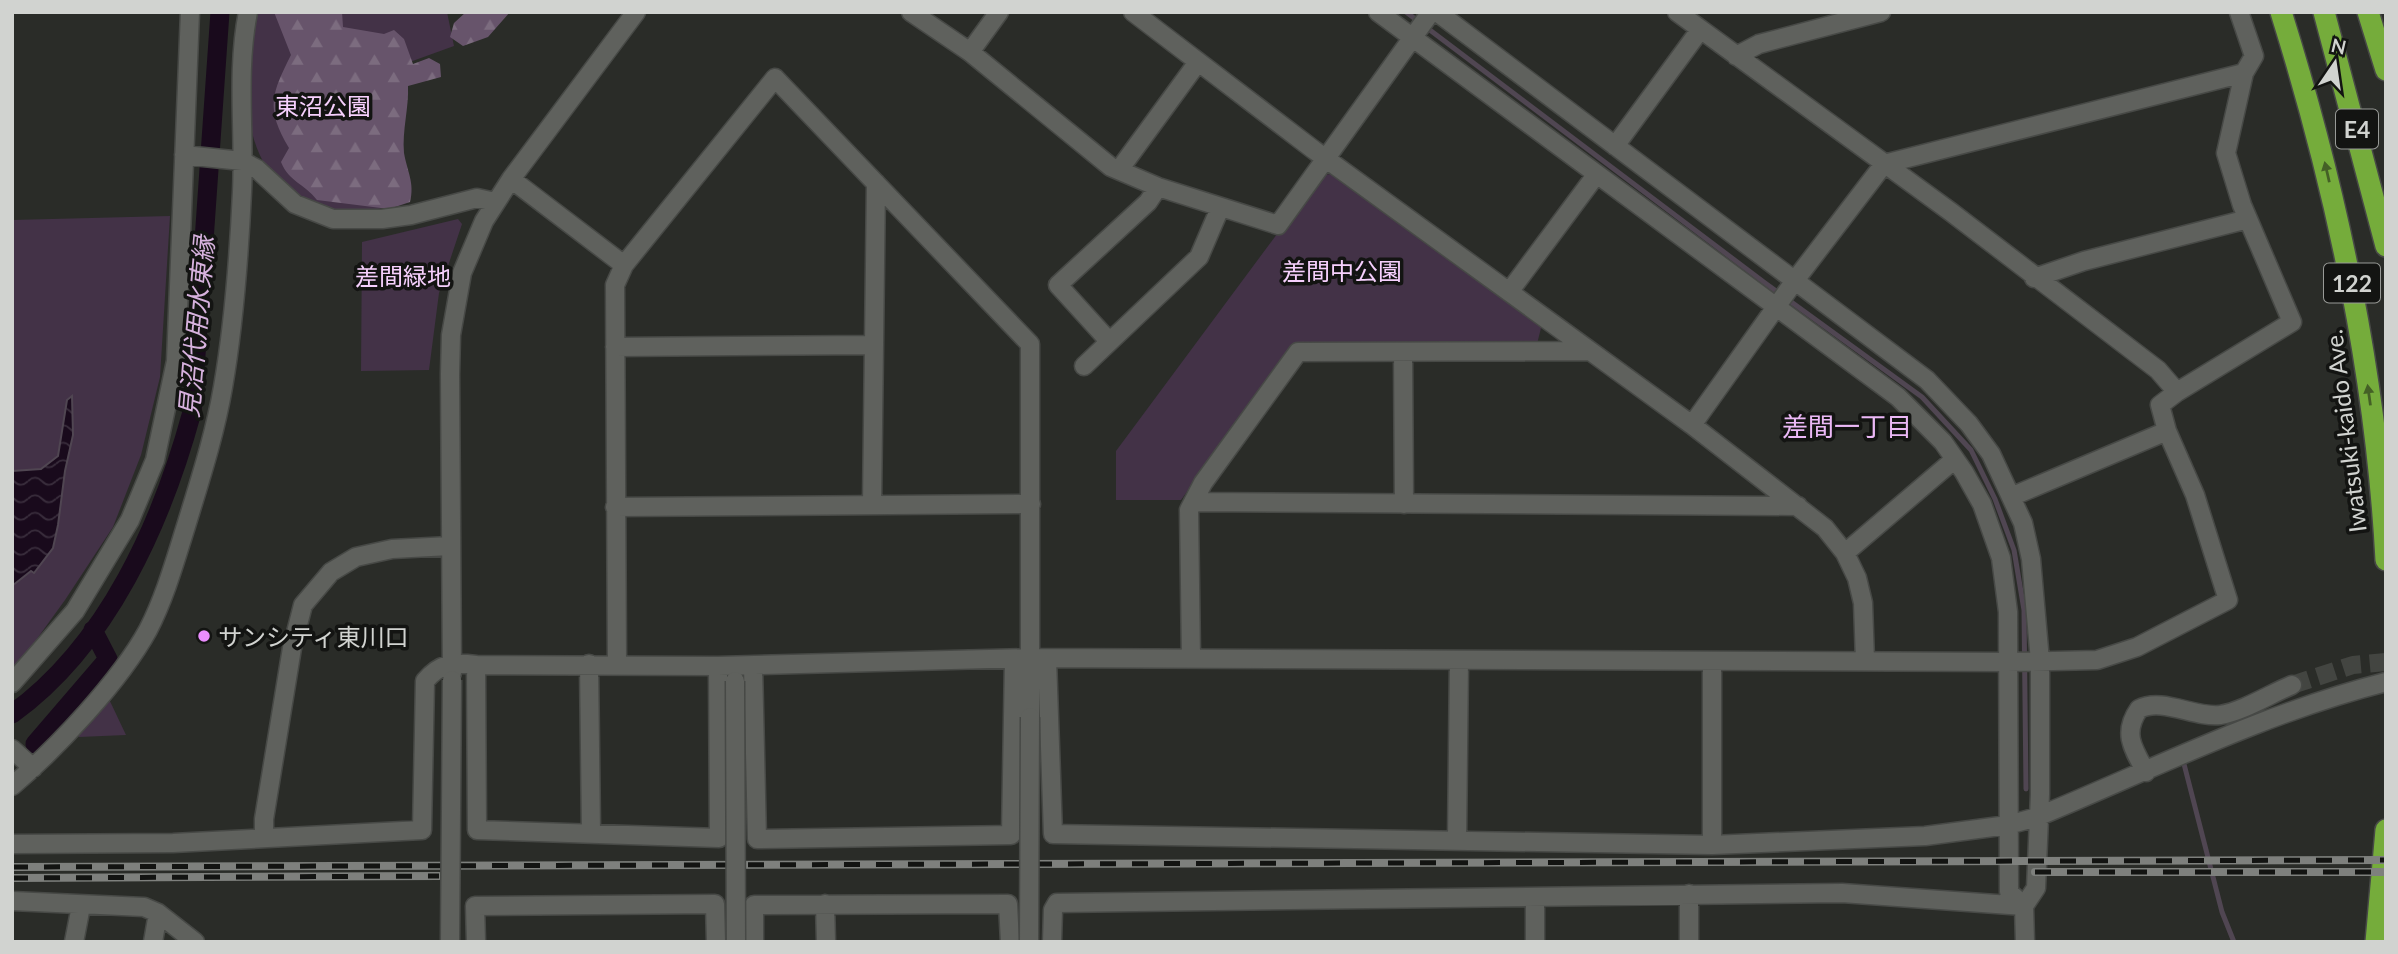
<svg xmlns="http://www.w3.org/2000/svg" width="2398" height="954" font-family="Lato,'Noto Sans JP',sans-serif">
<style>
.green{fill:#433247}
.forest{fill:url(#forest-firs)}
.water{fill:url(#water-waves);stroke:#504652;stroke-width:2}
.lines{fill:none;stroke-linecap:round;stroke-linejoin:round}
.stream{stroke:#504652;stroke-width:5}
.canal{stroke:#190a1c;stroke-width:19}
.minor-tunnel{stroke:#434541;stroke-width:18;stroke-dasharray:18 9;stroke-linecap:butt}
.minor-casing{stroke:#474946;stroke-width:21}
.highway-casing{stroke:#474946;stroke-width:24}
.minor{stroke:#5f615d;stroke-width:18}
.highway{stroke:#75ac3b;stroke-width:21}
.rail-casing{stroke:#7e807d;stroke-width:8}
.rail{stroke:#131412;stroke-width:5;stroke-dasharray:16;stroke-linecap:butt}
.minor-bridge-casing{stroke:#474946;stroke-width:21;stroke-linecap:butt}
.minor-bridge{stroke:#5f615d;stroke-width:18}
.oneway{fill:#446026}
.poi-dot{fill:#ea8dfd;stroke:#131412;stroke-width:2.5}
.labels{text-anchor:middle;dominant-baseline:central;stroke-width:7;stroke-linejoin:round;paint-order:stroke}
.shield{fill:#131412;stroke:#989a97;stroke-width:2}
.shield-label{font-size:23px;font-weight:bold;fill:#d1d3d0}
.park-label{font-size:24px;fill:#f6d0fd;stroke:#131412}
.street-label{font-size:24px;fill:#d1d3d0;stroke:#131412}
.poi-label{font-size:24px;fill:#d1d3d0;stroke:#131412;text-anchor:start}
.water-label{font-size:26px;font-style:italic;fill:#d7b2de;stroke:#131412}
.neighbourhood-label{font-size:26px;fill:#ebb8f6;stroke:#131412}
</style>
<defs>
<pattern id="forest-firs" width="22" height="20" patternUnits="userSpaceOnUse" patternTransform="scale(1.75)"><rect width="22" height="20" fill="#67546b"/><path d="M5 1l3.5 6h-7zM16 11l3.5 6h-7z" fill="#7c6c7f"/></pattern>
<pattern id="water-waves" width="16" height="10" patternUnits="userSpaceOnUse" patternTransform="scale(1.75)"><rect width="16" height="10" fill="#190a1c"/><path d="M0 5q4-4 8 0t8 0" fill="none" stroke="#392d3c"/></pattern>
</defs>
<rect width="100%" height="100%" fill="#2a2c28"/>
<!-- green -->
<path class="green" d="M 257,12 L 447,12 L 454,46 L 396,67 L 399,205 C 377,209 353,215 329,212 C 315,209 302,201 291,193 C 235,153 245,72 257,12 Z
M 1336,173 L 1542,324 L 1537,344 L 1293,345 L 1181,500 L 1116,500 L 1116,451 L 1320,176 Z
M 170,216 L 160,377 L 141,455 L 113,527 L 65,600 L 26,654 L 12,668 L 12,220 Z
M 458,219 L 462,224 L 439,293 L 429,370 L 361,371 L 362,242 Z
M 108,697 L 126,735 L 79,737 L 78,729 Z"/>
<!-- forest -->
<path class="forest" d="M 274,12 L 342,12 L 343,27 L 384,34 L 394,30 L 404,39 L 413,64 L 429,58 L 440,64 L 441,77 L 408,86 C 409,108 402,130 404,153 C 407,171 415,183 410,202 L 389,209 L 317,200 C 304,183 289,182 281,162 L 289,148 C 265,108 272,93 291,55 Z
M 466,12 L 510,12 L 488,37 L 463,46 L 450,37 L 454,23 Z"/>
<!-- water -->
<path class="water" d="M 72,396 L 73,435 L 65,471 L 58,525 L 53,548 L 34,573 L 31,571 L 12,586 L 12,471 L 41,469 L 58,456 L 67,400 Z"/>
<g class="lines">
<!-- stream -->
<path class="stream" d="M 1406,12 L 1765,283 L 1922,397 L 1971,450 L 1995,499 L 2014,550 L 2024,610 L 2026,789
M 2184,764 L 2222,912 L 2234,942"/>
<!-- canal -->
<path class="canal" d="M 12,714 C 108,645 162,522 192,412 L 220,12
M 35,744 L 108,659 L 93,630"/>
<!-- minor-tunnel -->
<path class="minor-tunnel" d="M 2292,685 L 2353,665 L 2386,662"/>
<defs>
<path id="minor" d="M 911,12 L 970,52 L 1111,167 L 1158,187 L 1278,225 L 1431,12
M 1133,12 L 1314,150 L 1692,425 L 1825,528 L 1845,553 L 1857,578 L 1863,603 L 1865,661
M 1378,12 L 1898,397 L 1943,442 L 1964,472 L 1982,504 L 2001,558 L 2008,612 L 2009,892 L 2024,906
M 1437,12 L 1927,380 L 1969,424 L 1991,454 L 2023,523 L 2031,559 L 2040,661 L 2040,794 L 2036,888 L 2024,906 L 2025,942
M 1677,12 L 1951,212 L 2158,370 L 2177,392
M 970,52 L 999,12
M 1736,56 L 1759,44 L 1881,12
M 1615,146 L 1700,30
M 184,155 L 242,161 L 257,169 L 295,204 L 333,219 L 382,219 L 411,215 L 477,198 L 495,202
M 1119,170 L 1198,62
M 511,179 L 624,265
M 2034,278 L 2084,261 L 2248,219
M 1509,292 L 1596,175
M 1109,341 L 1058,285 L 1148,202 L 1158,187
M 615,347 L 874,345
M 1403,352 L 1404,504
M 1084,366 L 1199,257 L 1220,208
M 1692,425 L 1796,279 L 1884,164 L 2244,73
M 2013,496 L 2167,431
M 1193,502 L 1798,506
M 872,505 L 876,183
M 615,507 L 1031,504
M 1845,553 L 1955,459
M 1047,659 L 1053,834 L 1712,845 L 1925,836 L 2008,825 L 2037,817 C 2153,769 2264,713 2386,682
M 1191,659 L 1189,510 L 1203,483 L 1298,352 L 1589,351
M 1712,661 L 1712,845
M 589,664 L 591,832
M 617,664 L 615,285 L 624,265 L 775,78 L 1030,344 L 1030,717
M 476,665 L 718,666 L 1031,658 L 2007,662 L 2097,660 L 2137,647 L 2228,600 L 2195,495 L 2167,431 L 2160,405 L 2177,392 L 2292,322 L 2242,205 L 2226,153 L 2244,73 L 2254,56 L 2239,12
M 753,666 L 757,839 L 1011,835 L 1014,660
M 452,673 L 450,374 L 451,335 L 462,273 L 484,221 L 511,179 L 636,12
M 12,683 L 75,611 L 130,520 L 155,460 L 176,361 L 190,12
M 12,749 L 33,768
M 2146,772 C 2133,749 2122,733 2139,709 C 2162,697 2195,718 2220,715 C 2244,711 2270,694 2292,685
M 12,786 C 57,748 120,681 148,630 C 165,597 175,561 186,526 C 200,480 215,434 223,387 C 234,324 239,256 242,192 C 245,132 236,72 248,12
M 264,837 L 264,819 L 292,648 L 303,605 L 331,572 L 356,557 L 392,549 L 450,546
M 1457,841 L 1459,660
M 12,844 L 173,843 L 422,830 L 425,681 C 440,663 453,662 476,665 L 477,830 L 719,838 L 718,666
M 1689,894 L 1689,942
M 1535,898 L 1535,942
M 12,901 L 144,907 L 158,913 L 195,942
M 825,904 L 826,942
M 74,942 L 81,906
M 153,942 L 158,913
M 476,942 L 475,906 L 715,904 L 716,942
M 754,942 L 754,905 L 1008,904 L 1010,942
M 1052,942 L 1053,910 L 1057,903 L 1842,893 L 2024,906"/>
<path id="highway" d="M 2281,12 C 2337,191 2376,373 2386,560
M 2324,12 L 2386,246
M 2368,12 L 2386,70
M 2376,942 L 2386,830"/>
</defs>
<!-- minor casing -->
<use href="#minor" class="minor-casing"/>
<!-- highway casing -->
<use href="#highway" class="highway-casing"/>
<!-- minor -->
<use href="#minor" class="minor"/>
<!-- highway -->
<use href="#highway" class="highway"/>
<defs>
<path id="rail" d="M 12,867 L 2386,860
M 2035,872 L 2386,872
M 12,878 L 439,876"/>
</defs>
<!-- rail casing -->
<use href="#rail" class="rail-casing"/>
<!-- rail -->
<use href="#rail" class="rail"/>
<defs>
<path id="minor-bridge" d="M 735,681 L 736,942
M 450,942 L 452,680
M 1029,942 L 1030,717"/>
</defs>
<!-- minor-bridge casing -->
<use href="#minor-bridge" class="minor-bridge-casing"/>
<!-- minor-bridge -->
<use href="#minor-bridge" class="minor-bridge"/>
</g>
<!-- one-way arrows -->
<defs><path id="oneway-solid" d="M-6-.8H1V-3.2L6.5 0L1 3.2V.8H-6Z" transform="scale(1.75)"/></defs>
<g class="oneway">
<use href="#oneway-solid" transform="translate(2327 172) rotate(-103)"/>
<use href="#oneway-solid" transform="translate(2369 395) rotate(-98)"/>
</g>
<!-- markers -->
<circle class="poi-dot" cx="204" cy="636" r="7"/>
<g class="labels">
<!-- shield labels -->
<g class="shield">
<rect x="2336" y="109.5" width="42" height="39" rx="5"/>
<rect x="2324" y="263.5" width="56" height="39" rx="5"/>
</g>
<g class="shield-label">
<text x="2357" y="129">E4</text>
<text x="2352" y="283">122</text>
</g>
<!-- park labels -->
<g class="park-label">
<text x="323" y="105">東沼公園</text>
<text x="1342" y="270">差間中公園</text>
<text x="403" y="275">差間緑地</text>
</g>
<!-- street labels -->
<g class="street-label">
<text transform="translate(2345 431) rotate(-97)">Iwatsuki-kaido Ave.</text>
</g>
<!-- poi labels -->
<g class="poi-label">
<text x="218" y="636">サンシティ東川口</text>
</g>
<!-- water labels -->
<g class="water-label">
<text transform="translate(196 327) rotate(-85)">見沼代用水東縁</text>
</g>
<!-- neighbourhood labels -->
<g class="neighbourhood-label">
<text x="1847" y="426">差間一丁目</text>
</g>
</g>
<!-- border -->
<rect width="2398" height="954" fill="none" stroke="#d1d3d0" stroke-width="28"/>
<!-- north arrow -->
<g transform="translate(2335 63) rotate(13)" stroke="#131412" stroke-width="5" paint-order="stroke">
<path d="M0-5L12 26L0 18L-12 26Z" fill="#d1d3d0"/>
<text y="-10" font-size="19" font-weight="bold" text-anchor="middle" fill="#d1d3d0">N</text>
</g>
</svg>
